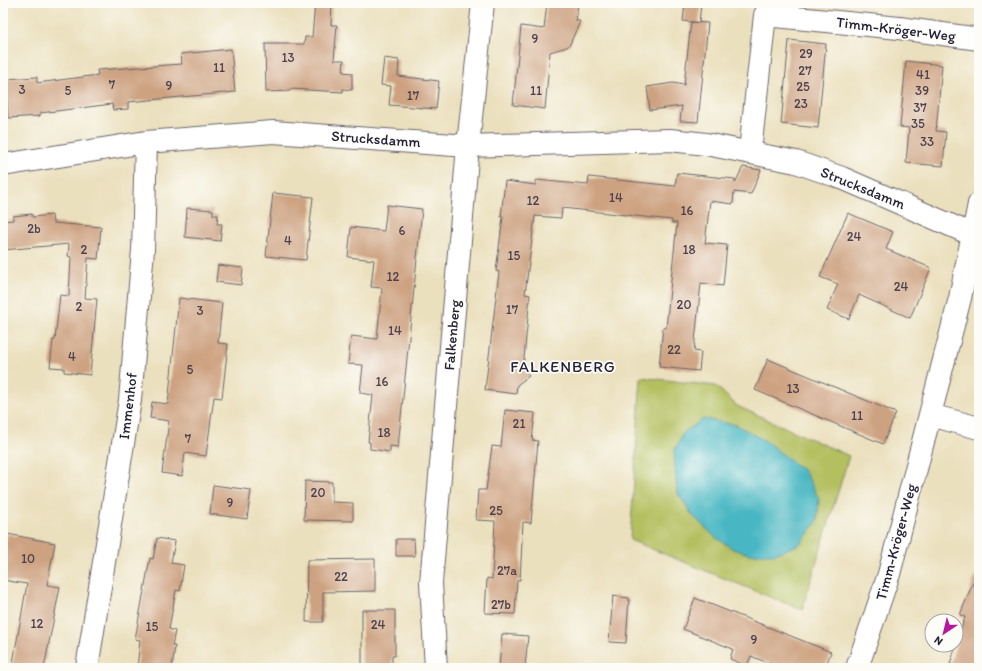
<svg xmlns="http://www.w3.org/2000/svg" width="982" height="671" font-family="Itim,sans-serif">
<style>
.green{fill:#b4c061;stroke:#6b714e}
.water{fill:#49b7c3;stroke:#366c7f}
.building{fill:#cda281}
.lines{fill:none;stroke-linecap:round;stroke-linejoin:round}
.minor-casing{stroke:#686469;stroke-width:24}
.minor{stroke:#fff;stroke-width:22}
.labels{text-anchor:middle;dominant-baseline:central;stroke-width:3.5;stroke-linejoin:round;paint-order:stroke}
.number-label{font-size:13px;fill:#4d424c}
.street-label{font-size:15px;fill:#22223b;stroke:#fdfcf7}
.neighbourhood-label{font-size:16px;letter-spacing:1px;fill:#22223b;stroke:#fdfcf7}
</style>
<rect width="100%" height="100%" fill="#fdfcf7"/>
<filter id="ink" filterUnits="userSpaceOnUse"><feTurbulence type="fractalNoise" baseFrequency=".025" numOctaves="2"/><feDisplacementMap in="SourceGraphic" scale="8" xChannelSelector="R" yChannelSelector="G"/><feConvolveMatrix kernelMatrix="1 2 1 2 8 2 1 2 1" color-interpolation-filters="sRGB"/></filter>
<filter id="wash" filterUnits="userSpaceOnUse"><feTurbulence type="fractalNoise" baseFrequency=".012" numOctaves="4" result="noise"/><feDisplacementMap in="SourceGraphic" scale="16" xChannelSelector="R" yChannelSelector="G"/><feGaussianBlur stdDeviation="0.9" result="paint"/><feColorMatrix in="noise" values="0 0 0 0 0 0 0 0 0 0 0 0 0 0 0 0 0 1.4 0 .05"/><feComposite in="paint" operator="in"/></filter>
<g filter="url(#wash)">
<rect width="100%" height="100%" fill="#ebe0be"/>
<!-- green -->
<path class="green" d="M 641,377 L 716,386 L 737,406 L 849,456 L 802,610 L 630,540 Z"/>
<!-- water -->
<path class="water" d="M 703,419 L 737,425 L 767,442 L 805,472 L 819,499 L 817,522 L 800,544 L 775,554 L 749,554 L 733,549 L 715,537 L 693,516 L 677,492 L 674,452 L 683,433 Z"/>
<g id="blocks">
<!-- building -->
<path class="building" d="M 315,3 L 332,3 L 331,25 L 337,25 L 334,60 L 344,60 L 343,72 L 352,73 L 352,90 L 343,89 L 343,92 L 290,89 L 290,91 L 266,92 L 265,44 L 304,44 L 305,37 L 312,37 Z
M 547,3 L 578,3 L 576,21 L 580,21 L 570,44 L 567,47 L 550,52 L 545,109 L 513,105 L 521,26 L 544,29 Z
M 685,3 L 701,3 L 699,23 L 683,21 Z
M 691,22 L 708,23 L 698,122 L 680,121 L 682,106 L 650,110 L 647,87 L 673,83 L 684,85 Z
M 789,40 L 826,44 L 818,128 L 781,124 Z
M 231,49 L 235,92 L 128,102 L 128,109 L 113,110 L 112,104 L 40,113 L 40,116 L 8,118 L 6,79 L 37,77 L 37,83 L 98,75 L 97,70 L 182,64 L 181,54 Z
M 384,58 L 399,60 L 398,76 L 439,81 L 436,109 L 389,105 L 391,86 L 381,85 Z
M 906,61 L 942,65 L 936,131 L 946,132 L 943,166 L 906,163 L 909,128 L 900,127 Z
M 743,167 L 761,170 L 751,194 L 734,192 L 733,204 L 710,201 L 705,243 L 727,245 L 723,286 L 701,283 L 694,351 L 701,352 L 699,371 L 659,367 L 663,328 L 666,328 L 677,223 L 672,223 L 672,220 L 562,208 L 561,218 L 535,216 L 525,294 L 530,295 L 523,369 L 529,376 L 517,385 L 516,394 L 485,390 L 499,272 L 496,271 L 503,217 L 501,217 L 505,181 L 536,185 L 536,180 L 588,185 L 589,177 L 675,186 L 677,173 L 735,179 L 735,183 Z
M 273,193 L 313,197 L 306,260 L 266,256 Z
M 387,205 L 422,209 L 398,447 L 390,446 L 390,452 L 370,449 L 370,442 L 368,442 L 373,395 L 360,393 L 363,365 L 348,364 L 351,336 L 377,339 L 382,288 L 371,287 L 374,260 L 348,257 L 351,227 L 384,231 Z
M 187,208 L 213,210 L 213,215 L 218,215 L 217,224 L 222,224 L 220,241 L 185,237 Z
M 848,213 L 893,232 L 886,249 L 931,268 L 910,318 L 859,295 L 849,319 L 827,310 L 838,284 L 820,277 Z
M 32,214 L 32,217 L 52,215 L 53,223 L 101,227 L 98,259 L 88,258 L 85,298 L 97,299 L 90,375 L 64,372 L 64,368 L 50,367 L 53,340 L 55,340 L 60,295 L 69,296 L 71,257 L 68,256 L 69,244 L 3,250 L 3,221 L 13,220 L 13,216 Z
M 218,265 L 243,268 L 241,285 L 216,282 Z
M 179,298 L 222,303 L 218,343 L 228,344 L 222,398 L 214,397 L 206,456 L 185,453 L 182,476 L 162,473 L 169,421 L 150,418 L 152,402 L 168,404 Z
M 768,359 L 896,413 L 883,444 L 755,390 Z
M 505,410 L 535,413 L 532,440 L 538,441 L 531,523 L 523,522 L 520,580 L 517,580 L 515,614 L 485,613 L 487,578 L 492,579 L 495,521 L 476,520 L 478,490 L 486,490 L 492,446 L 501,447 Z
M 305,481 L 332,482 L 332,502 L 353,503 L 353,521 L 304,520 Z
M 213,485 L 251,490 L 247,519 L 210,514 Z
M 7,534 L 55,543 L 47,585 L 60,587 L 44,668 L 12,668 L 27,584 L 8,581 L 3,578 L 3,555 Z
M 157,538 L 175,541 L 171,563 L 184,565 L 180,591 L 176,590 L 169,629 L 175,631 L 172,646 L 175,646 L 172,668 L 137,668 L 140,640 L 135,639 L 150,558 L 153,559 Z
M 396,539 L 414,539 L 415,556 L 396,556 Z
M 375,559 L 375,591 L 323,592 L 323,622 L 306,622 L 307,560 Z
M 978,570 L 979,668 L 959,668 L 950,664 L 965,617 L 960,615 Z
M 613,596 L 629,598 L 626,643 L 609,642 Z
M 695,598 L 831,652 L 825,668 L 780,668 L 751,656 L 747,666 L 730,659 L 733,649 L 683,629 Z
M 362,610 L 395,610 L 395,656 L 392,656 L 392,668 L 362,668 Z
M 502,634 L 528,636 L 525,668 L 499,668 Z"/>
</g>
</g>
<g filter="url(#ink)">
<use href="#blocks" fill-opacity="0" stroke="#686469" stroke-width="1"/>
<g class="lines">
<defs>
<path id="minor" d="M 750,151 L 765,15 L 899,28 L 979,39
M 3,165 L 146,142 L 273,132 L 468,146 L 670,140 L 706,144 L 796,162 L 842,178 L 973,235
M 930,415 L 979,428
M 87,668 L 130,400 L 143,250 L 146,142
M 436,668 L 431,583 L 468,146 L 483,3
M 857,668 L 889,574 L 960,298 L 979,204"/>
</defs>
<!-- minor casing -->
<use href="#minor" class="minor-casing"/>
<!-- minor -->
<use href="#minor" class="minor"/>
</g>
</g>
<g class="labels">
<!-- number labels -->
<g class="number-label">
<text x="535" y="38">9</text>
<text x="806" y="53">29</text>
<text x="288" y="57">13</text>
<text x="219" y="67">11</text>
<text x="805" y="70">27</text>
<text x="923" y="74">41</text>
<text x="112" y="84">7</text>
<text x="169" y="85">9</text>
<text x="803" y="86">25</text>
<text x="22" y="89">3</text>
<text x="68" y="90">5</text>
<text x="536" y="90">11</text>
<text x="922" y="90">39</text>
<text x="413" y="95">17</text>
<text x="801" y="103">23</text>
<text x="920" y="107">37</text>
<text x="918" y="123">35</text>
<text x="927" y="141">33</text>
<text x="616" y="197">14</text>
<text x="533" y="200">12</text>
<text x="687" y="210">16</text>
<text x="34" y="228">2b</text>
<text x="402" y="230">6</text>
<text x="854" y="236">24</text>
<text x="288" y="240">4</text>
<text x="84" y="249">2</text>
<text x="689" y="249">18</text>
<text x="514" y="255">15</text>
<text x="393" y="276">12</text>
<text x="901" y="286">24</text>
<text x="684" y="304">20</text>
<text x="79" y="306">2</text>
<text x="512" y="309">17</text>
<text x="200" y="310">3</text>
<text x="395" y="330">14</text>
<text x="674" y="349">22</text>
<text x="72" y="356">4</text>
<text x="190" y="369">5</text>
<text x="382" y="381">16</text>
<text x="793" y="388">13</text>
<text x="857" y="415">11</text>
<text x="519" y="423">21</text>
<text x="384" y="432">18</text>
<text x="188" y="438">7</text>
<text x="318" y="492">20</text>
<text x="230" y="502">9</text>
<text x="496" y="510">25</text>
<text x="28" y="558">10</text>
<text x="507" y="570">27a</text>
<text x="341" y="576">22</text>
<text x="501" y="604">27b</text>
<text x="37" y="623">12</text>
<text x="378" y="624">24</text>
<text x="152" y="626">15</text>
<text x="754" y="639">9</text>
</g>
<!-- street labels -->
<g class="street-label">
<text transform="translate(896 29) rotate(7)">Timm-Kröger-Weg</text>
<text transform="translate(376 139) rotate(4)">Strucksdamm</text>
<text transform="translate(863 188) rotate(22)">Strucksdamm</text>
<text transform="translate(452 335) rotate(-85)">Falkenberg</text>
<text transform="translate(128 406) rotate(-83)">Immenhof</text>
<text transform="translate(896 542) rotate(-75)">Timm-Kröger-Weg</text>
</g>
<!-- neighbourhood labels -->
<g class="neighbourhood-label">
<text x="563" y="366">FALKENBERG</text>
</g>
</g>
<!-- margin -->
<rect width="982" height="671" fill="none" stroke="#fdfcf7" stroke-width="16"/>
<!-- north arrow -->
<g transform="translate(944 633) rotate(215)"><circle r="19" fill="#fdfcf7" stroke="#a5a5ac"/>
<path d="M0-3L7 15L0 10L-7 15Z" fill="#b5179e"/>
<text y="-6" font-size="11" font-weight="bold" text-anchor="middle" fill="#22223b">N</text>
</g>
</svg>
